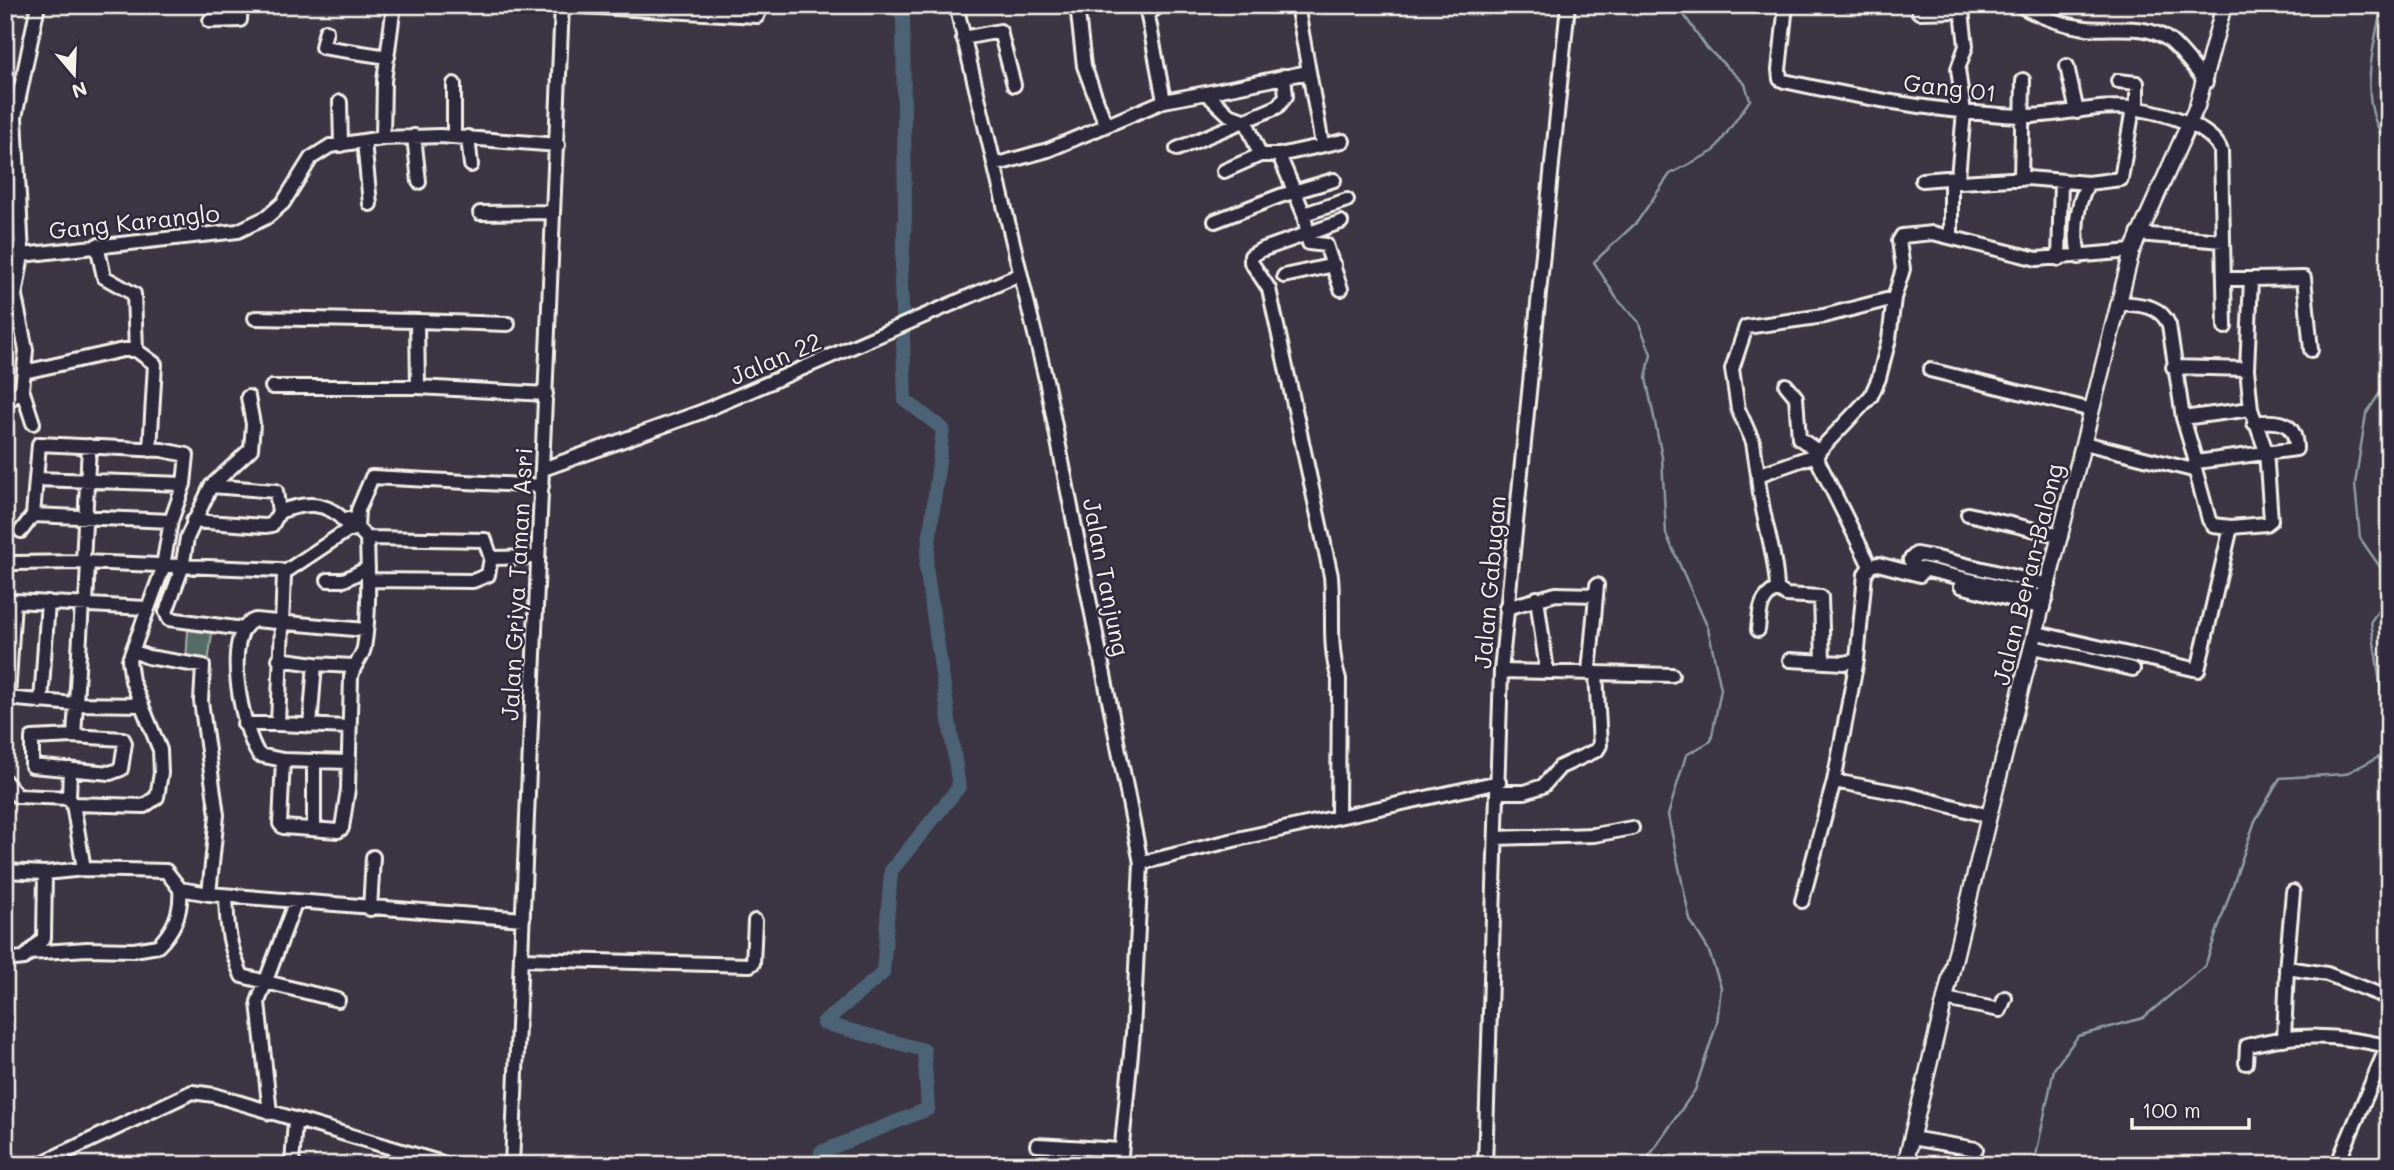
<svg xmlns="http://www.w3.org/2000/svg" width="2394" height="1170" font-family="Mali,sans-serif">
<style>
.green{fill:#576b66;stroke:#a6aea7;stroke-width:2}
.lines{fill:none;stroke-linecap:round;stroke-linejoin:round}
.stream{stroke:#8f9ca2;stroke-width:2.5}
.river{stroke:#4b6474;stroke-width:14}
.minor-casing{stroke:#f4f1e8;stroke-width:18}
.major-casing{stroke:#f4f1e8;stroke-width:19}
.minor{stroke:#2f2a3d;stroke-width:12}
.major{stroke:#2f2a3d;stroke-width:14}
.labels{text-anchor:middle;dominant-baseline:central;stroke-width:5;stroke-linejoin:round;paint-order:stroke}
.street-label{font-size:24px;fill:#f4f1e8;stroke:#2f2a3d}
</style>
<rect width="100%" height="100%" fill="#3c3544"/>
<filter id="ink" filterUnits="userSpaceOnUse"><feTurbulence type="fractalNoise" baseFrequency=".0143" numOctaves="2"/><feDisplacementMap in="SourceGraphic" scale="14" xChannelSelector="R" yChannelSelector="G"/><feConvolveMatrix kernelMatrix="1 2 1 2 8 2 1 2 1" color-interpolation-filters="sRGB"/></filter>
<g filter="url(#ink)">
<!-- green -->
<path class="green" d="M 188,630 L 212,633 L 208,664 L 186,662 Z"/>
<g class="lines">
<!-- stream -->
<path class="stream" d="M 2382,5 C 2373,50 2356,106 2389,145
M 2389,379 L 2366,414 L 2355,484 L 2360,538 L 2389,580
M 2389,596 L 2371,621 L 2389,745
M 1643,1165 L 1695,1090 L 1717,1023 L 1721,987 L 1708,949 L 1690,920 L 1668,815 L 1686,755 L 1711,741 L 1721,689 L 1708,628 L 1666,534 L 1662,457 L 1646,378 L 1651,354 L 1638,321 L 1617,299 L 1594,262 L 1637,222 L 1670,174 L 1714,151 L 1750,100 L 1745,84 L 1707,48 L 1677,5
M 2034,1165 L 2054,1069 L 2078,1036 L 2143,1018 L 2205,966 L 2255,821 L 2280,778 L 2345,774 L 2389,752"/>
<!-- river -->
<path class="river" d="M 823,1165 L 821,1152 L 928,1109 L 924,1050 L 823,1023 L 883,973 L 891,871 L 959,787 L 926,567 L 943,429 L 905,400 L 901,281 L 905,218 L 903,17 L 897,5"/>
<defs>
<path id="minor" d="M 956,5 L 1046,380 L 1141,863 L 1133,1033 L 1120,1165
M 1077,5 L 1084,66 L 1105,123
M 1146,5 L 1164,101 L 1206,93 L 1229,115 L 1246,121 L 1260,155 L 1279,155 L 1304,214 L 1309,243 L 1326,245 L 1341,289
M 1297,5 L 1322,144
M 1786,5 L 1779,70 L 1780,79 L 1784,81 C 1861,98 1943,113 2022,116 C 2060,117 2101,102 2139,109 C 2163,113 2212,126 2221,151 L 2225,327
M 2019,5 C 2039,16 2062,25 2085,28 C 2112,31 2147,22 2170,41 C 2183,52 2194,68 2206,82
M 1919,12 L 1962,11 L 1966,46 L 1958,69 L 1964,112 L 1958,177 L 1961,182 L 2027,178 L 2088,183
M 1148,14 L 1160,5
M 210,21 L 240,20 L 241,5
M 326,31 L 322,47 L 388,57
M 963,38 L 1000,31 L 1014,85
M 2067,66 L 2077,112
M 2118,81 L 2137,83 L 2137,108
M 1206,93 L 1308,72
M 5,102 L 7,118
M 340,102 L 341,145
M 414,136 L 419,182
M 454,137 L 454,84
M 468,137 L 471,165
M 383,138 L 384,81 L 394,5
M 364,141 L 370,204
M 1177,149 L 1277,107 L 1286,96 L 1284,76
M 1279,155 L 1343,141
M 994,165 L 1048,150 L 1164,101
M 1224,171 L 1260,155
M 1951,179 L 1951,237
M 2021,179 L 2023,80
M 1922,180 L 1958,177
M 480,213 L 553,212
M 1304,214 L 1347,200
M 1215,221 L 1280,196 L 1334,180
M 2138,234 L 2223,241
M 97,245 L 104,277 L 134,294 L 136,350 L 155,364 L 150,450
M 5,249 L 22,248
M 22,255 L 238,231 L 267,217 L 283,203 L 311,158 L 330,146 L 383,138 L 440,136 L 558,145
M 2079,257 C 2074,232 2076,205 2088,183 L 2121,179 L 2133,108
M 2059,259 L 2061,181
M 1284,276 L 1334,265
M 2251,279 L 2304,278 L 2311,350
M 2119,303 C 2140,305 2160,304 2169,325 L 2183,418 L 2251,409
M 255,318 L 417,321
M 2173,367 L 2247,369
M 1930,370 L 2092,410
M 24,372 L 123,350 L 136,350
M 1786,385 L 1796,397 L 1799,438 L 1819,452
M 272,387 L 418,387 L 546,394
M 418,387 L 417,321 L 508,324
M 22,389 L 33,423
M 5,404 L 22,389 L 26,350 L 15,296 L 22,255 L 15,117 L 38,5
M 2183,418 L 2196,462
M 2084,443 L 2193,470
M 1815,455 L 1870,566
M 543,469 L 701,412 L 1019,275
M 1758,475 L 1753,442 L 1738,409 L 1732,369 L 1746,327 L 1824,316 L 1894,298
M 36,479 L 184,484
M 211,486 L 276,491 L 279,512
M 1968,514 L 2061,536
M 193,521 L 265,526 L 272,525 L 279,512 C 304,502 327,500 346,523
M 357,521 L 348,519 L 347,528 L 351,530 L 357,528 L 358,510 L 372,477 L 542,486
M 2231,527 L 2213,525 L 2209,520 L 2194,465 L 2196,462 L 2296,449 C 2296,420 2277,420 2254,423
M 357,528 L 367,538 C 368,574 370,613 364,648 C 361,660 353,665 351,677 L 348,789 L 342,828 L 338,831 L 283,827 L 280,824 L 283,760 L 259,755 C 243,733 220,631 255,620 L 365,630
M 21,531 L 33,515 L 171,521
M 367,538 L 485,540 L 491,558 L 488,575 L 473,581 L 368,580
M 491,558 L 538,557
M 83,562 L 89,446
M 13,563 L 83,562 L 280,570
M 1870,566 L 1878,564 L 1920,575
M 288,570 L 348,530
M 284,575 L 278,724 L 348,727
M 328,580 L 344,580 L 368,568
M 1961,586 L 2043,608
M 1537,598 L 1547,672
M 2046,598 L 1915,567 L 1910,560 L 1916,554 L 1933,557 L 2049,585
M 86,604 L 88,562
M 1506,608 L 1556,594 L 1596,595
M 243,629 L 169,619 L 166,612 L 182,568 L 187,538 L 211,486 L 251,449 L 253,424 L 248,397
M 1758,630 C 1760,612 1759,598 1777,589
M 2037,633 L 2198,670 L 2231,527 L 2266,524 L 2271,520 L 2266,451 L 2251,409 L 2247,369 L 2251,279 L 2226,279
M 2033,647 L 2133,669
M 133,651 L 148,657 L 203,666 L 201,701 L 217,815 L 209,894
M 279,659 L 315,664 L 310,726
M 1790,660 L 1844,663 L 1857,660 L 1865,574 L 1870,566
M 1823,661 L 1821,597 L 1786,595 L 1777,589 C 1776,550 1760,514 1758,475 L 1815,455 L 1871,396 L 1879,378 L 1889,339 L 1894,298 L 1903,269 L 1899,241 L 1902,236 L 1933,233 L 2037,259 L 2132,251
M 315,664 L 353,666
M 1589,672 L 1597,585
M 1596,673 L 1672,675
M 5,698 L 75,704 L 142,705
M 8,698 L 14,601 L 146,608
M 41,702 L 48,602
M 244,724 L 278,724
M 74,736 L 123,739 L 125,743 L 121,769 L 110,773 L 32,766 L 32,738 Z
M 74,736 L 82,603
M 283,760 L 348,762
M 5,781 L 17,796 L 69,798 L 73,804 L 144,806 L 157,797 L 161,773 L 160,750 L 132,681 L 129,660 L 162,571 L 171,521 L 184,484 L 187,455 L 162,450 L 39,444 L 33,515
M 1834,781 L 1857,660
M 1498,792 L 1525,792 L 1543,786 L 1560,767 L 1597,750 L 1600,745 L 1596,673 L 1501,671
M 69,798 L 70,769
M 73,804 L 84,869
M 1338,817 L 1339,679 C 1328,648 1334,610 1331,576 L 1269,289 L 1251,262 L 1251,256 L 1261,250 L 1341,222
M 314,829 L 314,761
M 1496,838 L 1594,835 L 1632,828
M 1141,863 L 1242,838 L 1499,782
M 5,871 L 45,873
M 226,896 C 227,928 229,946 242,976 L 338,1000
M 1802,901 L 1834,781 L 1910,795 L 1989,816
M 370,909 L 373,857
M 29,953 L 87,949 L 134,950 L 158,946 C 174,930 182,910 180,889
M 521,959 L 750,965 L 753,963 L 755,921
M 5,960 L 24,958 L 44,938 L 45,873 L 84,869 L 166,871 L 180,889 L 209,894 L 523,919
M 2286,970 L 2293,892
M 1945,999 L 2000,1010 L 2005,998
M 2284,1039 L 2287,968 L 2327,974 L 2389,998
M 2246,1063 L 2247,1046 C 2295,1032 2339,1035 2387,1046
M 270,1113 L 258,1002 L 295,903
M 1911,1138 L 1976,1149
M 1037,1145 L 1121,1150
M 38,1165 L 192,1092 L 214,1095 L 449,1165
M 292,1165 L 295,1121
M 512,1165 L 562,5 L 757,16 L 762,5
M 1485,1165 L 1501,671 L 1568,5
M 2337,1165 L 2389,1042"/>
<path id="major" d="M 1905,1165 L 1989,816 L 2132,251 L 2197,106 L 2224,5"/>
</defs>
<!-- minor casing -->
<use href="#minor" class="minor-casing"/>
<!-- major casing -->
<use href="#major" class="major-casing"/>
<!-- minor -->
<use href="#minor" class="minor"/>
<!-- major -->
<use href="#major" class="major"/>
</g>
</g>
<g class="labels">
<!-- street labels -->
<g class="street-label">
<text transform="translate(1950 87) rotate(7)">Gang 01</text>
<text transform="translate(134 221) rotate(-6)">Gang Karanglo</text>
<text transform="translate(775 358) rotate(-23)">Jalan 22</text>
<text transform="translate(2027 574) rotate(-76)">Jalan Beran-Balong</text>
<text transform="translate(1107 577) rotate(79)">Jalan Tanjung</text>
<text transform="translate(1489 582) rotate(-85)">Jalan Gabugan</text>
<text transform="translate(516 584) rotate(-87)">Jalan Griya Taman Asri</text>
</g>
</g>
<!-- margin -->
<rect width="2394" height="1170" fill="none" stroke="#2f2a3d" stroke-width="28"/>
<rect x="14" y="14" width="2366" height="1142" fill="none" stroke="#f4f1e8" stroke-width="2.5" filter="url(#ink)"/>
<!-- north arrow -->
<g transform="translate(74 74) rotate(161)" stroke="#2f2a3d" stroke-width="5" paint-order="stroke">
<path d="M0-5L12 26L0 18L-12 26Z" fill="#f4f1e8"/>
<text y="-10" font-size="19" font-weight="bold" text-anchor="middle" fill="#f4f1e8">N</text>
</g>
<!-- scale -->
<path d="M2132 1118v10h117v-10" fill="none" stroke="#f4f1e8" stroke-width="3.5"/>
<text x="2142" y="1118" font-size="21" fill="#f4f1e8" stroke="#2f2a3d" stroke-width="5" paint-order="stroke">100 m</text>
</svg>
